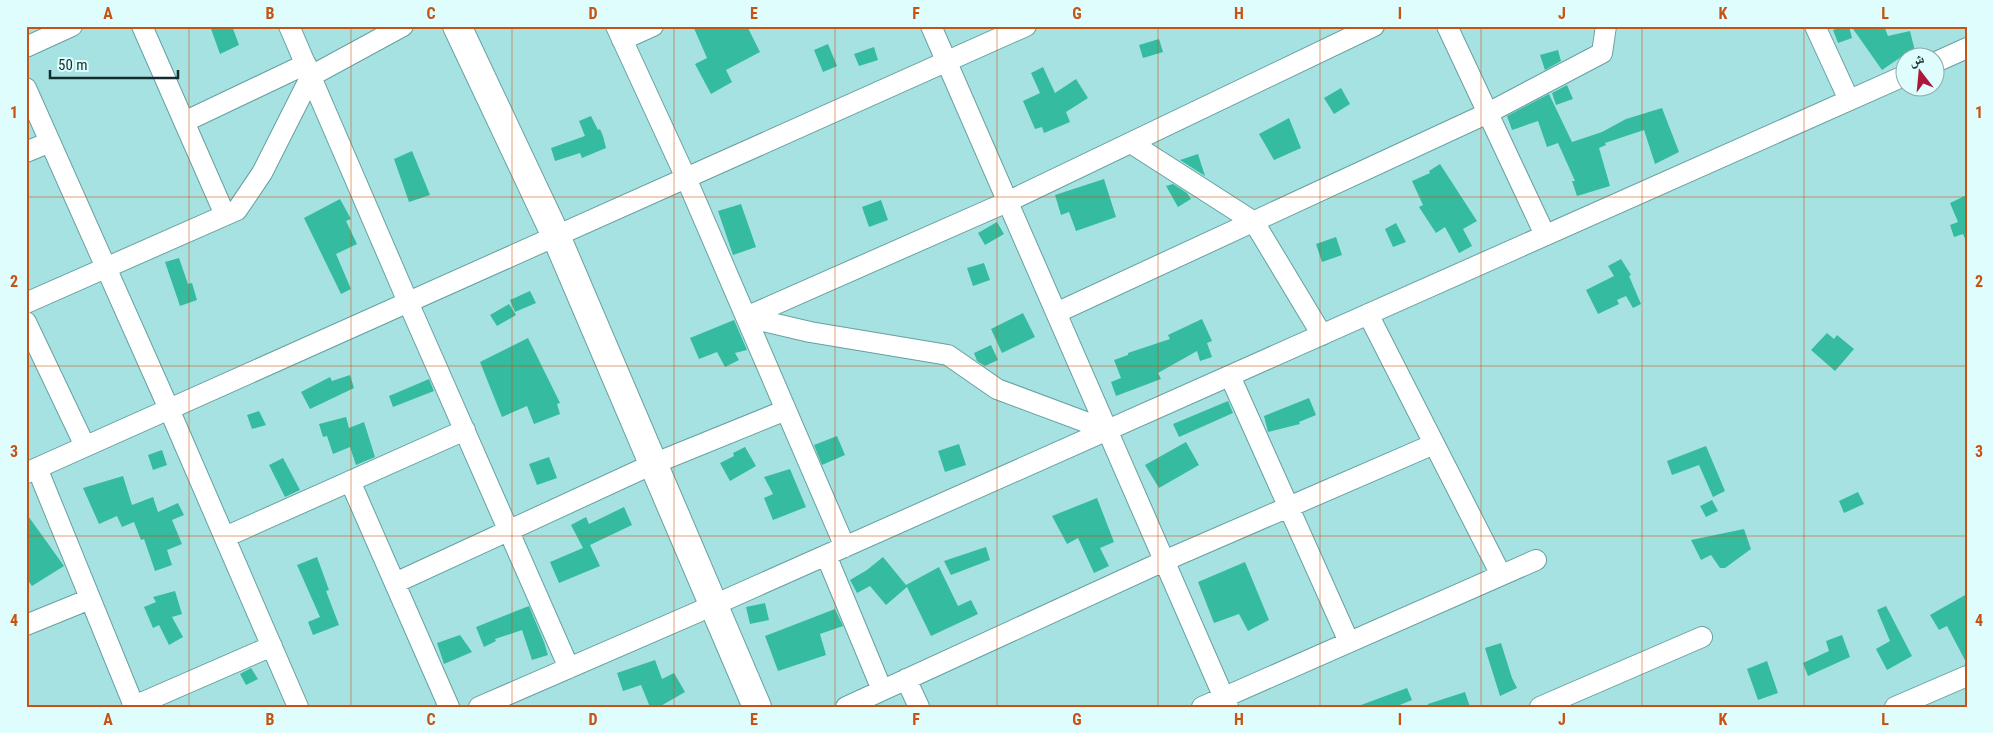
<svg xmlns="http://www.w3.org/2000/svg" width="1993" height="733" font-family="'Roboto Condensed','Noto Naskh Arabic',sans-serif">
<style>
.building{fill:#34bba0}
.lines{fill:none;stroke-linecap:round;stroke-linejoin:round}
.street-casing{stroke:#67a0a0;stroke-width:22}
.secondary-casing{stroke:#67a0a0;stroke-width:30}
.street{stroke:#fff;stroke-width:20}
.secondary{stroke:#fff;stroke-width:28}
.grid{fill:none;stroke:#c85211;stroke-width:1;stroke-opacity:0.55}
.neatline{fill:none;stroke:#c85211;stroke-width:2}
.grid-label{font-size:16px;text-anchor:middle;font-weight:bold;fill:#c85211}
</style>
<rect width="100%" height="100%" fill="#a7e2e2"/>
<!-- building -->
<path class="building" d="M 210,26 L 232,26 L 239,45 L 220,54 Z
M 693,26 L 747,26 L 760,52 L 726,70 L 732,82 L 711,94 L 695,64 L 707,58 Z
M 1844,26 L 1849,26 L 1852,38 L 1838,43 L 1833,30 Z
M 1851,26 L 1884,26 L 1888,36 L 1910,31 L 1915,51 L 1907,53 L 1882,70 Z
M 1159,39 L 1163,52 L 1143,58 L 1139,45 Z
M 828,44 L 837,66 L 823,72 L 814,50 Z
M 874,47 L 878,60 L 859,66 L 854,54 Z
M 1558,50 L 1561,61 L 1545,70 L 1540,55 Z
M 1043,67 L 1055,93 L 1076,79 L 1088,98 L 1066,112 L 1070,122 L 1044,133 L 1042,127 L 1035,129 L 1023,101 L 1040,93 L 1031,73 Z
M 1567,85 L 1573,99 L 1556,105 L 1552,93 Z
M 1341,88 L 1350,104 L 1334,114 L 1324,98 Z
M 1549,94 L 1572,142 L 1602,132 L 1626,119 L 1662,108 L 1679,152 L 1655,164 L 1644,130 L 1605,143 L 1606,145 L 1599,148 L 1610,186 L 1577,196 L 1572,181 L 1575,181 L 1558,143 L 1547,147 L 1538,121 L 1512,130 L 1507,116 Z
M 591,116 L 598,130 L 600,129 L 603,136 L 606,148 L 582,158 L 580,153 L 555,161 L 551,148 L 585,136 L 579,121 Z
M 1289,118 L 1301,148 L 1274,160 L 1259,134 Z
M 412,151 L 430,195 L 409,202 L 394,159 Z
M 1198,154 L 1205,176 L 1180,160 Z
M 1440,164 L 1477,221 L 1463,229 L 1472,246 L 1459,253 L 1445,227 L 1436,233 L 1419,207 L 1423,205 L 1412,181 L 1430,173 L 1429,171 Z
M 1104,179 L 1116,217 L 1076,231 L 1069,212 L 1061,215 L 1055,195 Z
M 1173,184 L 1187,193 L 1191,199 L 1178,207 L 1166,186 Z
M 1967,195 L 1967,243 L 1963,234 L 1954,237 L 1950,225 L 1958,222 L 1950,203 Z
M 340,199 L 351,219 L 346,221 L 357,244 L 336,254 L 351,289 L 341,294 L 304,218 Z
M 881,200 L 888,220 L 869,227 L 862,207 Z
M 741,204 L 756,247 L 733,255 L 718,211 Z
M 997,222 L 1004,234 L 985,245 L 978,233 Z
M 1396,223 L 1406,242 L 1393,247 L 1385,229 Z
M 1336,237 L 1342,255 L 1322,262 L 1316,244 Z
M 179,258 L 188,284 L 192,283 L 197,300 L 180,306 L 165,262 Z
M 1621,259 L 1631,275 L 1629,276 L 1641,304 L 1633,308 L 1626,296 L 1617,300 L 1619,304 L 1598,314 L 1586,290 L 1614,276 L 1608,266 Z
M 984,263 L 990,280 L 973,286 L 967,268 Z
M 530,291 L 536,303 L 515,312 L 510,300 Z
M 509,304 L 516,315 L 497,326 L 490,315 Z
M 1023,313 L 1035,337 L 1002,353 L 991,329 Z
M 1202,319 L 1212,341 L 1207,343 L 1212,357 L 1200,361 L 1197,351 L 1158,373 L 1161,379 L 1116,396 L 1111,382 L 1121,378 L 1114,360 L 1128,355 L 1128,353 L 1170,339 L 1168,335 Z
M 734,320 L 747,350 L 735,353 L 739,360 L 725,367 L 717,352 L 699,359 L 690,338 Z
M 1827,333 L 1834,339 L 1837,335 L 1854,349 L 1835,371 L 1811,350 Z
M 528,338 L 560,403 L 557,404 L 560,414 L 534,424 L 527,406 L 502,417 L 480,362 Z
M 991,345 L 998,360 L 985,366 L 977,361 L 974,353 Z
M 350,375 L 354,388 L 310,409 L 301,392 L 330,377 L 332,381 Z
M 429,379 L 434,391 L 393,407 L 389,396 Z
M 1309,398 L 1316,415 L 1299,422 L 1300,424 L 1268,432 L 1264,416 Z
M 1228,401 L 1233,413 L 1179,437 L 1173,424 Z
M 259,411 L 266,425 L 252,429 L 247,415 Z
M 346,417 L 349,428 L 364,422 L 375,457 L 356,465 L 350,447 L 333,454 L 327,436 L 323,437 L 319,424 Z
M 837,436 L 845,455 L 822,465 L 814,445 Z
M 1186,442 L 1199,465 L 1159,488 L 1145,465 Z
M 959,444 L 966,465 L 945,472 L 938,451 Z
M 1706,446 L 1725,491 L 1713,497 L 1699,465 L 1672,475 L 1667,461 Z
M 745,447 L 756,466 L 730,481 L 720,463 L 734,456 L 733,453 Z
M 162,450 L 167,465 L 153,470 L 148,455 Z
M 549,457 L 557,478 L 537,485 L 529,464 Z
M 283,458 L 300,490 L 285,497 L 269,465 Z
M 790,469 L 806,507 L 773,520 L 764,498 L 773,494 L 764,477 Z
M 123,476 L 132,505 L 153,497 L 158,512 L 178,503 L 184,515 L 172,520 L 182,544 L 167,550 L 172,565 L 155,571 L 144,539 L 141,540 L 134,522 L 122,527 L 117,516 L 99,524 L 83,488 Z
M 1858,492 L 1864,504 L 1844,513 L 1839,501 Z
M 1097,498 L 1114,542 L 1100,548 L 1109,566 L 1094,573 L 1078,538 L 1067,544 L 1052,516 Z
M 1712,500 L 1718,511 L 1706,517 L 1700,506 Z
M 624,507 L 632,525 L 590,545 L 600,566 L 559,583 L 550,562 L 583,548 L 571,525 L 586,517 L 589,524 Z
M 26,513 L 64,566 L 32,586 L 26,578 Z
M 1744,529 L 1751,549 L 1725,568 L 1720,568 L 1711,555 L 1701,560 L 1691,540 Z
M 986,547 L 990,560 L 951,575 L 944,561 Z
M 317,557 L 329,590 L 326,591 L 339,625 L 313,635 L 308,622 L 320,617 L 297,565 Z
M 883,557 L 906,585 L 939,567 L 958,606 L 971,600 L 978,614 L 931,636 L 907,587 L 886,605 L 870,586 L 857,593 L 850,580 L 867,570 Z
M 1245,562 L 1269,620 L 1248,631 L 1239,614 L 1214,623 L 1198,582 Z
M 175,591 L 182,614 L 172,617 L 183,637 L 169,645 L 159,625 L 153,628 L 144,607 L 156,602 L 153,597 Z
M 1967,594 L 1967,664 L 1947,626 L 1939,630 L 1930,615 Z
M 765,603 L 769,620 L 750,624 L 746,607 Z
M 529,606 L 544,642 L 548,655 L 532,660 L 522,630 L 495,639 L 496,641 L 484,647 L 476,627 Z
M 1886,606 L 1912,656 L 1887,670 L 1876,649 L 1890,641 L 1877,610 Z
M 835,609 L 843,626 L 820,634 L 826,655 L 778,671 L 765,636 Z
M 460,635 L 472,652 L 444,664 L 437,643 Z
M 1842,635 L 1850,657 L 1808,676 L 1803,663 L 1829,651 L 1826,641 Z
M 1501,643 L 1512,678 L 1517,688 L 1500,696 L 1485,648 Z
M 655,660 L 662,679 L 674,673 L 685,692 L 659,707 L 650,707 L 641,685 L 623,691 L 617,673 Z
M 1767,661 L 1778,693 L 1758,700 L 1747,669 Z
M 251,668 L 258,679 L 246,685 L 240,674 Z
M 1407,688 L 1412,700 L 1395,707 L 1362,707 L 1361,705 Z
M 1465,692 L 1470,707 L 1428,707 L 1428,704 Z"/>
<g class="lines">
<defs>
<path id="street" d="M 142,26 L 225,215
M 289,26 L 408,302 L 569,668
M 616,26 L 686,178 L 845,547
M 931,26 L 1228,707
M 1447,26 L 1545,235
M 1815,26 L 1849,100
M 622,40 L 653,26
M 26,47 L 72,26
M 1936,62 L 1967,48
M 26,88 L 169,409 L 298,707
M 184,122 L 306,64
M 1131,143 L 1254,222 L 1322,335
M 26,152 L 50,142
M 26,303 L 237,210 L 262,173 L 311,76 L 403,26
M 1056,313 L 1488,113 L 1602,53 L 1606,26
M 1368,314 L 1501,575
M 26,322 L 85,446
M 1230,376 L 1349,642
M 1107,430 L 997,389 L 948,355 L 810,332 L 746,317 L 1007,202 L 1374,26
M 37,468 L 134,706
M 26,473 L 1026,26
M 350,481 L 449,707
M 225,537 L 465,430
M 826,555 L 882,690
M 395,583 L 653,464 L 786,410
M 26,625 L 90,599
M 906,679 L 919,707
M 132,707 L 272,646
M 479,707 L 714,605 L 1906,75
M 846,707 L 1164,561 L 1434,444
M 1202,707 L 1536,560
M 1540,707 L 1702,637
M 1895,707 L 1967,676"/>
<path id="secondary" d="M 457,26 L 556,236 L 757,707"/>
</defs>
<!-- street casing -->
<use href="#street" class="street-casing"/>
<!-- secondary casing -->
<use href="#secondary" class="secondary-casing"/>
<!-- street -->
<use href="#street" class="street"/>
<!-- secondary -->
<use href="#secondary" class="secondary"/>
</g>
<!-- grid -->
<path class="grid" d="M 189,26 L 189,707M 351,26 L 351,707M 512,26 L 512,707M 674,26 L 674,707M 835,26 L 835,707M 997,26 L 997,707M 1158,26 L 1158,707M 1320,26 L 1320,707M 1481,26 L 1481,707M 1642,26 L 1642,707M 1804,26 L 1804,707M 26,197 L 1967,197M 26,366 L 1967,366M 26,536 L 1967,536"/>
<!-- border -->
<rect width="1993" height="733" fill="none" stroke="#e0fdfd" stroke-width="55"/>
<!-- north arrow -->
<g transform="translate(1920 72) rotate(344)"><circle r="24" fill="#e0fdfd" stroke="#8ea9a9"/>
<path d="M0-4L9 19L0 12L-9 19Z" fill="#ad183a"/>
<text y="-8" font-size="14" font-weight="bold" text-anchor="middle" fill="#142c2c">ش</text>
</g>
<!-- scale -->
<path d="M50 70v8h128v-8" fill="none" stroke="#142c2c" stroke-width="2.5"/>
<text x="58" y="70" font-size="15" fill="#142c2c" stroke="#e0fdfd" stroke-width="4" paint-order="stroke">50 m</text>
<rect x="28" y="28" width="1938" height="678" class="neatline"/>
<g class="grid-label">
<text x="108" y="19">A</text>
<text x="270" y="19">B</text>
<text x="431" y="19">C</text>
<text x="593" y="19">D</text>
<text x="754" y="19">E</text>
<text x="916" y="19">F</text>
<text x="1077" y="19">G</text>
<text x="1239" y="19">H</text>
<text x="1400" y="19">I</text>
<text x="1562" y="19">J</text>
<text x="1723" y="19">K</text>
<text x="1885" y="19">L</text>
<text x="14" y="118">1</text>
<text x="1979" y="118">1</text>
<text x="14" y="287">2</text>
<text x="1979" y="287">2</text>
<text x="14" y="457">3</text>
<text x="1979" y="457">3</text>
<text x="14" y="626">4</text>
<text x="1979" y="626">4</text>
<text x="108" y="725">A</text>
<text x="270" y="725">B</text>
<text x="431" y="725">C</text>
<text x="593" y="725">D</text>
<text x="754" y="725">E</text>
<text x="916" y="725">F</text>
<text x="1077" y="725">G</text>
<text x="1239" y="725">H</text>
<text x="1400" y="725">I</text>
<text x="1562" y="725">J</text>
<text x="1723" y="725">K</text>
<text x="1885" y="725">L</text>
</g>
</svg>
